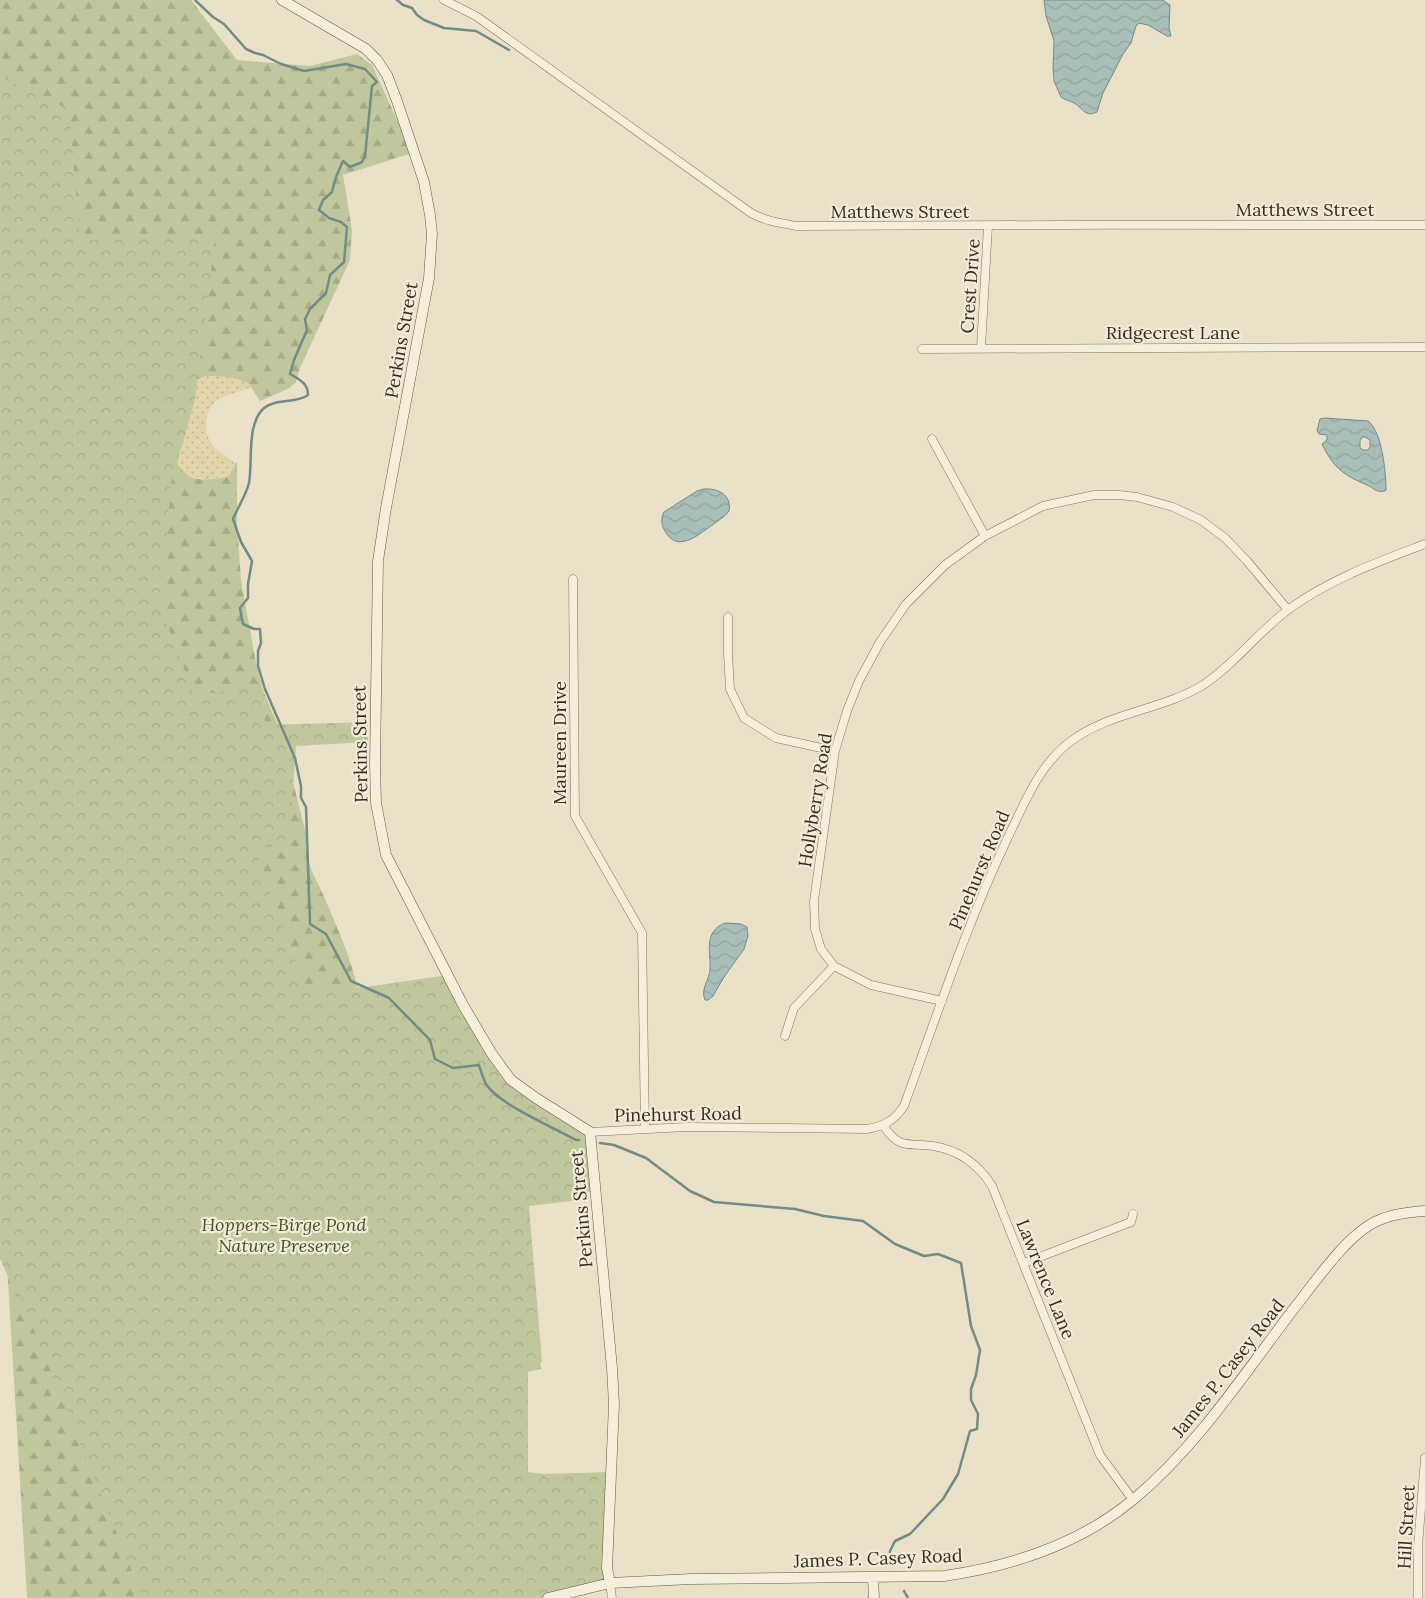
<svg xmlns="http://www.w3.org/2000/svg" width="1425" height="1598" font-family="Lora,serif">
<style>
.forest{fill:url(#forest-firs)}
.sand{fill:url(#sand-dots)}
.park{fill:url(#park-crowns)}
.water{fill:url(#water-waves);stroke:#708c86;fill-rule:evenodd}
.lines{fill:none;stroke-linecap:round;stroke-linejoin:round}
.stream{stroke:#708c86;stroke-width:2.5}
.street-casing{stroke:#84745f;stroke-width:9}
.secondary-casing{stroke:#665642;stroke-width:11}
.street{stroke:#f5eedb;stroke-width:8}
.secondary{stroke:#f5eedb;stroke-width:10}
.labels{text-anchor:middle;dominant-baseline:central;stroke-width:4.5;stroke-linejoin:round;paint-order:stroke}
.street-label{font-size:18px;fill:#362c21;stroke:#f2ebd7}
.park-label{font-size:18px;font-style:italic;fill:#45502a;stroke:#f2ebd7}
</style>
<defs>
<pattern id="forest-firs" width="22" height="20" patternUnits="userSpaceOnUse" patternTransform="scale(1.25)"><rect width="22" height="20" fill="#c0c79d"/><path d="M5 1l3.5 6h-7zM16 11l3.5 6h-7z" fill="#a6ab87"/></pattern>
<pattern id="sand-dots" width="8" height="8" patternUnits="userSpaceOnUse" patternTransform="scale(1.25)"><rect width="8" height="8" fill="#e2d5a9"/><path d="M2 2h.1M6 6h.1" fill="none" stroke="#c2b791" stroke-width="1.8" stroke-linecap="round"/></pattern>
<pattern id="park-crowns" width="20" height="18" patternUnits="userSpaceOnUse" patternTransform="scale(1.25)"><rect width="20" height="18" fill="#c0c79d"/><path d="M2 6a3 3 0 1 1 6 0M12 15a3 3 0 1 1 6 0" fill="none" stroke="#a6ab87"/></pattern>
<pattern id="water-waves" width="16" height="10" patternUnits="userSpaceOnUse" patternTransform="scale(1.25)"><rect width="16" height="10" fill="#a9beb9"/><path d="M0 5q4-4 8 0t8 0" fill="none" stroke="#92a39f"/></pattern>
</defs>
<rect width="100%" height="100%" fill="#eae1c8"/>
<!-- forest -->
<path class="forest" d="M 0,0 L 191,0 L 237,60 L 310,66 L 357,54 L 372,65 L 412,153 L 343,175 L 352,230 L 350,260 L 300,368 L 296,382 L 288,389 L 260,401 L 248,383 L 230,378 L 205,376 L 175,452 C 182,482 199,482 226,477 L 233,468 L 235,463 L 237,463 L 237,522 L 241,580 L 257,668 L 264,693 L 280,730 L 306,834 C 305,865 314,873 325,899 C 338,929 351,958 358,990 L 440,977 L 0,1178 Z
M 7,1264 L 170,1598 L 27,1598 Z"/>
<!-- sand -->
<path class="sand" d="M 205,376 C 220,376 241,376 252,387 C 242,391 229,394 220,399 C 214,402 210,408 208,414 C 200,439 216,450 235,463 L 230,475 L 226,477 L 205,479 L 188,476 L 178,465 L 175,452 L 196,380 Z"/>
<!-- park -->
<path class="park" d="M 0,76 L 69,110 L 80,240 L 215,238 L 195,400 L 171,483 L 160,606 L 194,695 L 257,688 L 266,725 L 368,722 L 368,742 L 296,746 L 289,841 L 254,848 L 306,989 L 366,987 L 448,975 L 511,1080 L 590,1132 L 595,1192 L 588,1192 L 588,1199 L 529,1206 L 542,1362 L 540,1363 L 541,1369 L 528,1372 L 528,1472 L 543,1474 L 611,1472 L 610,1583 L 548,1598 L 143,1598 L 20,1296 L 14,1289 L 0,1259 Z"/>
<!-- water -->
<path class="water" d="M 1044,0 L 1163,0 L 1170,5 L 1169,28 L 1171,36 L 1167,36 L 1148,25 L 1139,23 L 1136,26 L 1131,43 L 1123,54 L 1103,93 L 1097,112 C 1084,118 1083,107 1072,102 C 1068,100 1065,100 1061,97 L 1054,81 L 1053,68 L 1054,41 L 1046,16 Z
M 1325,418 L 1368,421 C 1382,431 1386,473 1386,490 L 1385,491 C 1376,493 1374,488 1367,485 C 1343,475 1333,467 1322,444 L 1327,440 L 1327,435 L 1319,434 L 1317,430 L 1320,419 ZM 1362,437 L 1365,437 L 1370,440 L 1370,447 L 1368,450 L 1363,450 L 1360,448 L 1360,441 Z
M 704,489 C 718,488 732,495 729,511 C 725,517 717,521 711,526 C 697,536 677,553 665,531 C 661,525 661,518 664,512 L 697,491 Z
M 725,923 L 741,924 L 747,927 L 748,936 L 744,949 L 724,977 L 713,996 L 708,1000 L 705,1000 C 700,989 710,979 710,969 C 711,951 703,932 725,923 Z"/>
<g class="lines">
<!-- stream -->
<path class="stream" d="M 195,0 L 213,17 L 224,24 L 246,49 L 255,53 L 263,55 L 281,64 L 304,71 L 346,64 L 365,69 L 377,82 L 372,86 L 365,156 L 362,162 L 350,167 L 343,161 L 336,177 L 332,192 L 323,200 L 319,210 L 329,218 L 341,222 L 347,227 L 344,262 L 330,275 L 326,293 L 310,309 L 305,319 L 307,330 L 294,360 L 290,374 C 300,380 308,383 308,395 C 296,404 276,398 264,408 C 246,424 253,461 249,483 C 246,495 238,507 233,519 L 241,542 L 252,561 L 248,584 L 248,598 L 240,608 L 243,624 L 254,629 L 260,629 L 261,643 L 258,651 L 258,666 L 265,689 L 295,758 L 301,786 L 301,798 L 306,807 L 310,924 L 326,934 L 351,981 L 389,998 L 430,1040 L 435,1059 L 453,1068 L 479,1065 C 481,1071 483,1079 486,1084 C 497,1103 554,1128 576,1140 L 579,1140
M 397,0 L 403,5 L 412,8 L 417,15 L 424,20 L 444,28 L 476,31 L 509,50
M 600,1143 L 614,1145 L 646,1158 L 690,1191 L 714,1202 L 795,1209 L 824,1216 L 863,1221 L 895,1244 L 924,1256 L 938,1254 L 961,1263 L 971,1326 L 980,1350 L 976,1375 L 971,1389 L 971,1400 L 978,1414 L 977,1429 L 970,1431 L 958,1474 L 943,1499 L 910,1534 L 895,1541 L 890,1551 L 890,1562
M 904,1591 L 908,1598"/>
<defs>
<path id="street" d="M 444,0 L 476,16 L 751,213 C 765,221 781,223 797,226 C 1006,225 1216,224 1425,225
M 981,348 L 988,226
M 922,349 L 1425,347
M 932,439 L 985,536
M 573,579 L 575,816 L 642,933 L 645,1128
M 728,617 L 728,653 L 730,689 L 744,718 L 776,738 L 835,751
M 942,1001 L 871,985 L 834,966 L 821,949 L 815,929 L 814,901 L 835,751 L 847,711 L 859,681 L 880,642 L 906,604 L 945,565 L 985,536 L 1043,506 L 1094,495 L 1119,495 L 1137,497 L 1173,507 L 1201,520 L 1225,538 L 1247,561 L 1288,610
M 785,1036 L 794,1008 L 834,966
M 883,1125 C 900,1151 908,1142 933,1146 C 960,1150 978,1164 992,1186 L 1100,1455 L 1133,1500
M 590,1132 L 686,1127 L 867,1129 C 884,1126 894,1121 904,1106 C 937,1015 967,923 1009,835 C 1026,800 1040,764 1071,741 C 1110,712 1162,710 1203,685 C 1235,664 1258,632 1289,609 C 1330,579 1378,562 1425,544
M 1024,1263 L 1131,1222 L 1133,1214
M 610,1583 L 612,1598
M 1418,1598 L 1418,1546 L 1425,1458"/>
<path id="secondary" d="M 282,0 L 366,49 L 377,60 L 387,75 L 397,101 L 424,182 L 430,215 L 432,234 L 429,278 L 386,508 L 378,561 L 375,764 L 376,803 L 386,855 L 463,1005 L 492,1054 L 511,1080 L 536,1098 L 590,1132 L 612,1368 L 614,1404 L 607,1568 L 610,1583
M 873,1577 L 874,1598
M 548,1598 L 610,1583 L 691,1579 L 944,1576 C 1013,1566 1080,1544 1134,1499 C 1197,1446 1243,1376 1292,1311 C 1314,1284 1346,1235 1377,1221 C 1392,1214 1409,1212 1425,1211"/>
</defs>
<!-- street casing -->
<use href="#street" class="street-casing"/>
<!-- secondary casing -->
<use href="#secondary" class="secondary-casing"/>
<!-- street -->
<use href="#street" class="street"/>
<!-- secondary -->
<use href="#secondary" class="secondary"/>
</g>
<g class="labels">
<!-- street labels -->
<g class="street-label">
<text x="1305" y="209">Matthews Street</text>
<text x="900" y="211">Matthews Street</text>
<text transform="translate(970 286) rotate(-86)">Crest Drive</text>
<text x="1173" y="332">Ridgecrest Lane</text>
<text transform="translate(401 340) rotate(-80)">Perkins Street</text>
<text transform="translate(559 743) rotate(-90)">Maureen Drive</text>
<text transform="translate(360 744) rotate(-91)">Perkins Street</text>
<text transform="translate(815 800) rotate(-81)">Hollyberry Road</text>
<text transform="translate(979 870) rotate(-67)">Pinehurst Road</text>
<text transform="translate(678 1114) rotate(-1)">Pinehurst Road</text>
<text transform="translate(581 1209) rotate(-95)">Perkins Street</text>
<text transform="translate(1046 1279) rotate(68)">Lawrence Lane</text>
<text transform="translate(1228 1368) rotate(-52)">James P. Casey Road</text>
<text transform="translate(1406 1527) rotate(-87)">Hill Street</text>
<text transform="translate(878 1558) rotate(-2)">James P. Casey Road</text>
</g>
<!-- park labels -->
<g class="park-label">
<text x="284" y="1224">Hoppers-Birge Pond<tspan x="284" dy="21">Nature Preserve</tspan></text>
</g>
</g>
</svg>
